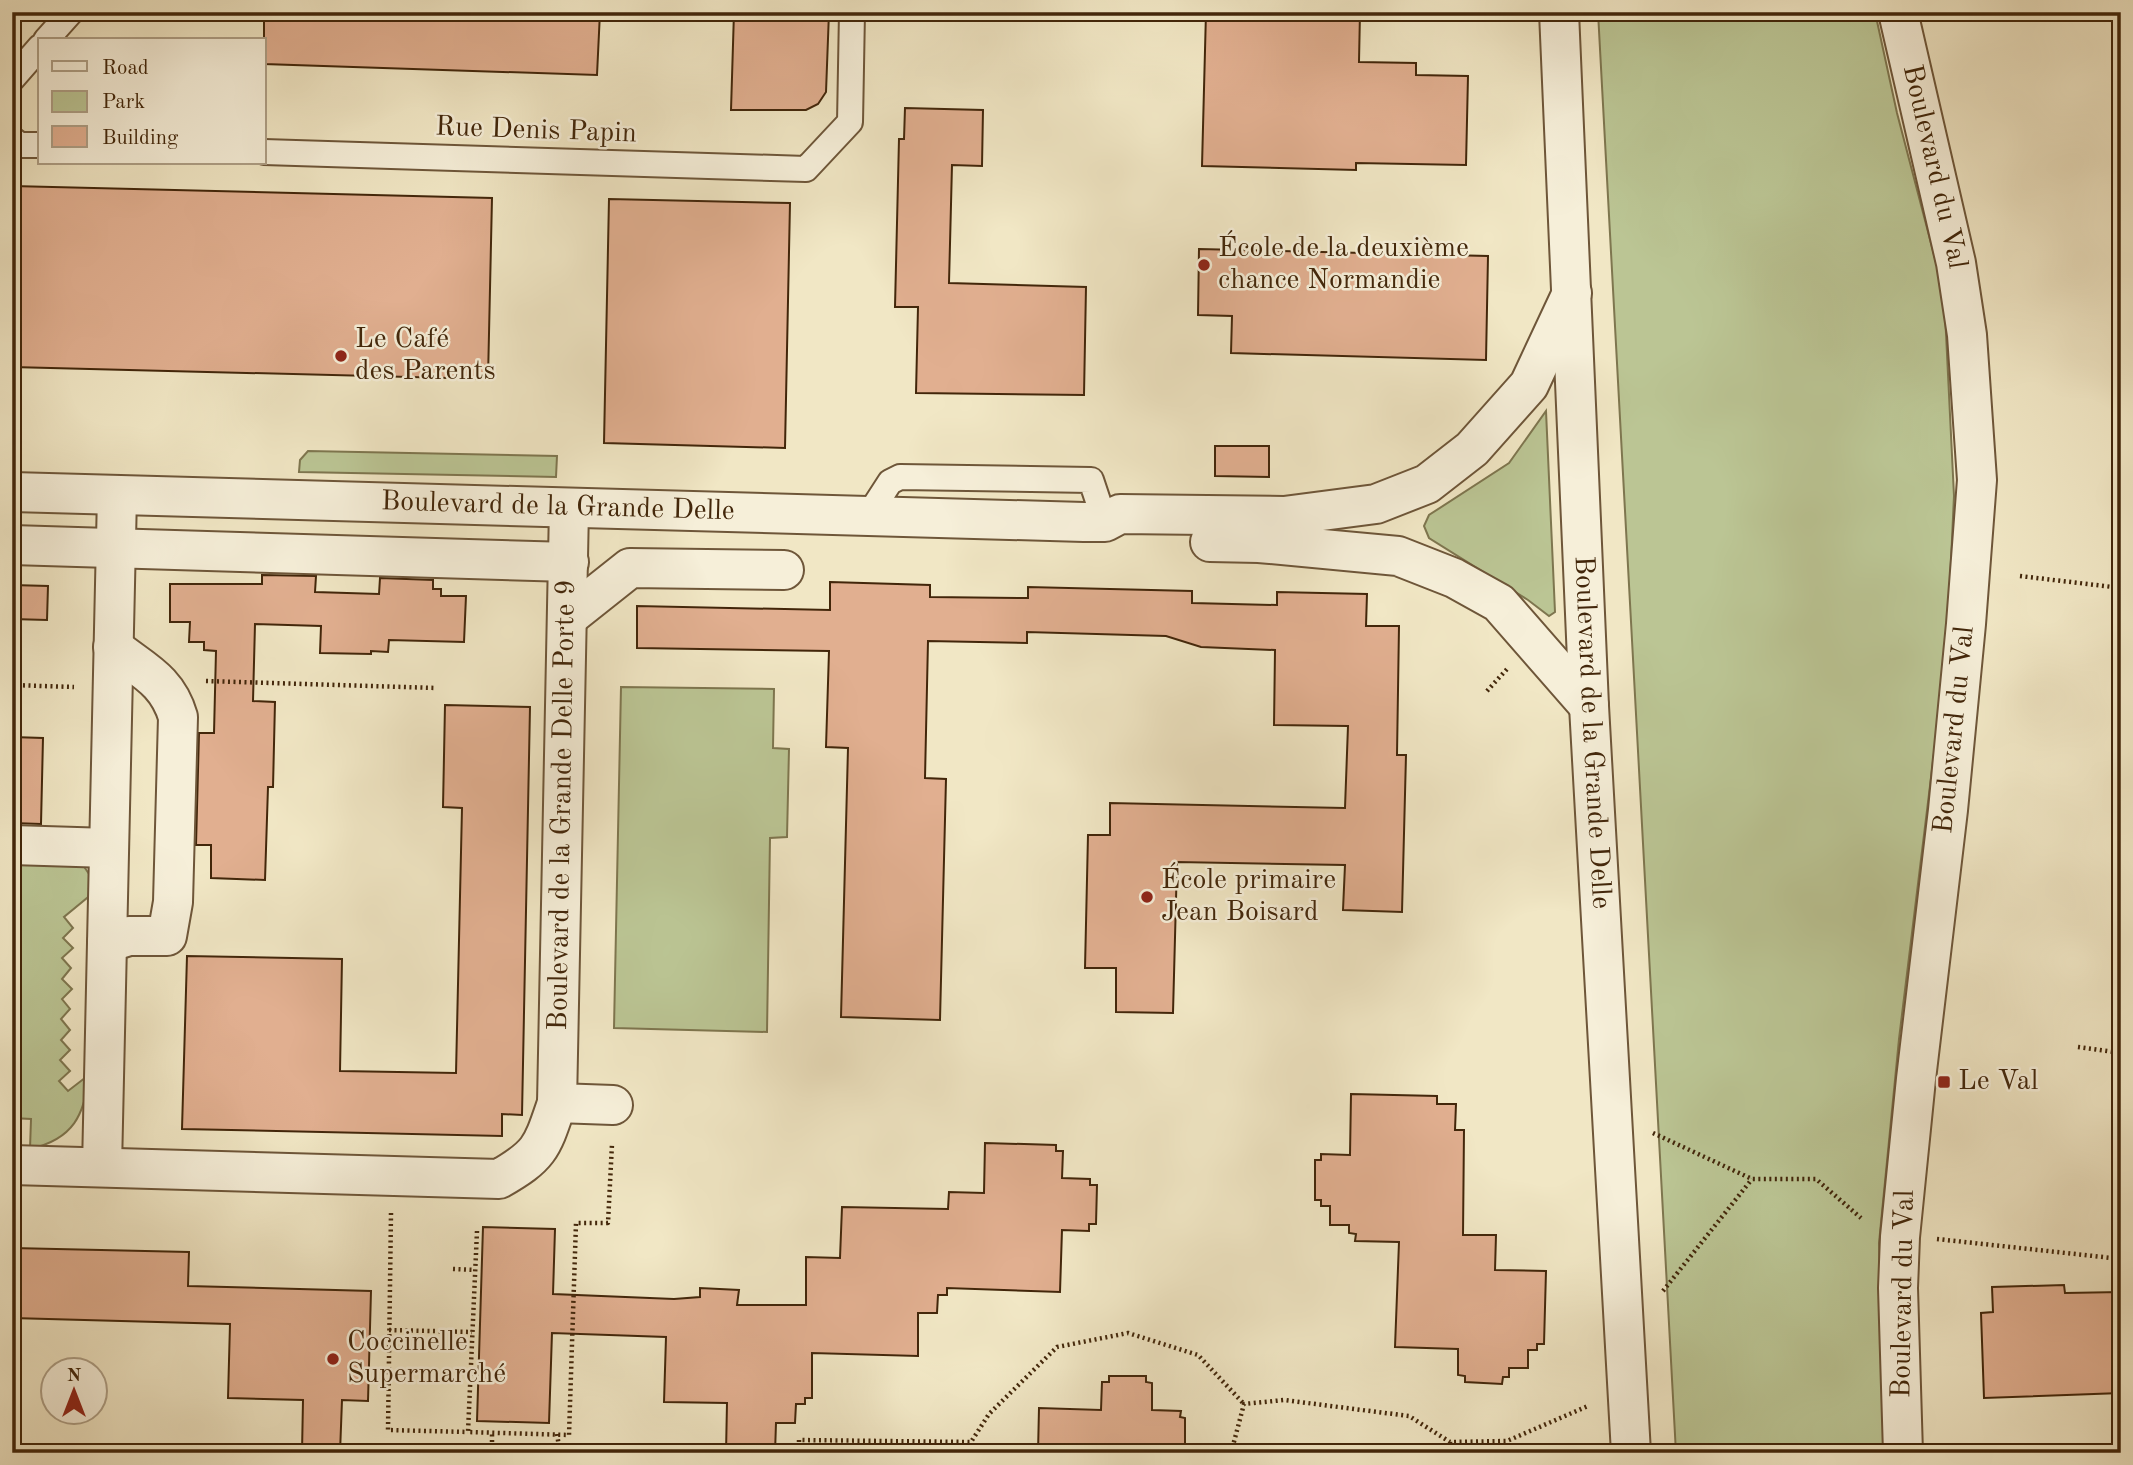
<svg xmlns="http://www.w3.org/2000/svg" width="2133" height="1465" font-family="'Old Standard TT',serif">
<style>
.green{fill:#bbc594;stroke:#7e764f;stroke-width:2}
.building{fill:#e1af90;stroke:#42260a;stroke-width:2}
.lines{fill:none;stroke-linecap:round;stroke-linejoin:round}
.service-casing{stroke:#6e5639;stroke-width:28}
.minor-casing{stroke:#6e5639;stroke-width:42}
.tertiary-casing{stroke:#6e5639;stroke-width:42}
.path{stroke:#42260a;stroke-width:4.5;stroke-dasharray:2 3.5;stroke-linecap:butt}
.service{stroke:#f6efd9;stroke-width:24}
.minor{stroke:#f6efd9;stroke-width:38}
.tertiary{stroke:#f6efd9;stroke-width:38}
.poi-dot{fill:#8f2418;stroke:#f6efd9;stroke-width:2.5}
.labels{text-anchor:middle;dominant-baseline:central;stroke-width:5;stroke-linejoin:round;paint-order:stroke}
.street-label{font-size:28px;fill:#42260a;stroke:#f6efd9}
.poi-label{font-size:28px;fill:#42260a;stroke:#f6efd9;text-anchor:start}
</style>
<rect width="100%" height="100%" fill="#f1e7c5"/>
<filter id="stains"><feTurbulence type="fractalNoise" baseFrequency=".00286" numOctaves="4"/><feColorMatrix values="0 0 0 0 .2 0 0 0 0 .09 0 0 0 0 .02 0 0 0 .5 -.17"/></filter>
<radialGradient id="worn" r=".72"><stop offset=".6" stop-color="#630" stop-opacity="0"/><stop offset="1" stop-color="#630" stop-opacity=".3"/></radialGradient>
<!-- green -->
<path class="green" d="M 1598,12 L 1875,12 L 1897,113 L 1944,293 L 1954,496 L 1947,647 L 1899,1039 L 1879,1243 L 1884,1453 L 1676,1453 Z
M 1546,411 L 1555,612 L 1549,616 L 1528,600 L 1429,538 L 1424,526 L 1429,515 L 1509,463 Z
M 308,451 L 557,456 L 556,477 L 299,472 L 300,460 Z
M 621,687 L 774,689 L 773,748 L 789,749 L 787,837 L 770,838 L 767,1032 L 614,1028 Z
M 12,857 L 83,865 L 91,877 L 93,893 L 64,917 L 73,928 L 63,938 L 73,948 L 62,958 L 71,968 L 62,979 L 72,989 L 62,999 L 70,1009 L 61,1019 L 70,1030 L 61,1040 L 70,1050 L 60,1060 L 70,1071 L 59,1081 L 68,1091 L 90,1074 C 84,1115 74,1139 30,1149 L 31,1119 L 12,1118 Z"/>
<!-- building -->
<path class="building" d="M 264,12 L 600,12 L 597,75 L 264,64 Z
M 734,12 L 829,12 L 826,92 L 818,104 L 806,110 L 731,110 Z
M 1206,12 L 1360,12 L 1359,62 L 1416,63 L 1416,75 L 1468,76 L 1466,165 L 1356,163 L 1356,170 L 1202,166 Z
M 905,108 L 983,110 L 982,166 L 952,165 L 949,283 L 1086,287 L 1084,395 L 916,393 L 918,307 L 895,307 L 899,139 L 904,139 Z
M 12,186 L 492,198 L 488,379 L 12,367 Z
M 609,199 L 790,203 L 785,448 L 604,443 Z
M 1199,249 L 1488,256 L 1486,360 L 1231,353 L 1232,316 L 1198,315 Z
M 1215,446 L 1269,446 L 1269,477 L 1215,476 Z
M 262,575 L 316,576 L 315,592 L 379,594 L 380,578 L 433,580 L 433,589 L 441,589 L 441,596 L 466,596 L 464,642 L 389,640 L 388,652 L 371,651 L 371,654 L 320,653 L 321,626 L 255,624 L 253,701 L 275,702 L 273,787 L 268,787 L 265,880 L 211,878 L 211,845 L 196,845 L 199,733 L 214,733 L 216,651 L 204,650 L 204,642 L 189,642 L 190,622 L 170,622 L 170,584 L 262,584 Z
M 830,582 L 930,585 L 930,597 L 1028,598 L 1028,587 L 1192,591 L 1192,603 L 1277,605 L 1277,592 L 1367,594 L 1366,626 L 1399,626 L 1397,755 L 1406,755 L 1402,912 L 1343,910 L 1345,865 L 1177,862 L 1173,1013 L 1116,1012 L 1116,968 L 1085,968 L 1088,835 L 1110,835 L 1110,803 L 1345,808 L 1348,726 L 1274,725 L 1275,650 L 1201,647 L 1166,636 L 1027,632 L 1027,643 L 928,641 L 925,778 L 946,779 L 940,1020 L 841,1017 L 848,748 L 826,747 L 829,651 L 637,648 L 637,606 L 830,610 Z
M 12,585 L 48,586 L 47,620 L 12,619 Z
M 445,705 L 530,707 L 522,1115 L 502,1114 L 502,1136 L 182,1129 L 187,956 L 342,959 L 340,1071 L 456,1073 L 462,808 L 443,807 Z
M 12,737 L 43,738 L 41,824 L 12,823 Z
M 1351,1094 L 1437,1096 L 1437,1104 L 1456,1104 L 1455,1130 L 1464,1130 L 1463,1235 L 1496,1235 L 1495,1270 L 1546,1271 L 1544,1344 L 1537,1344 L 1537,1350 L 1528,1350 L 1528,1368 L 1509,1368 L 1509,1377 L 1503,1377 L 1502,1384 L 1465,1382 L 1465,1376 L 1458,1375 L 1458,1349 L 1395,1347 L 1399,1242 L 1355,1241 L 1356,1234 L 1349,1233 L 1349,1225 L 1330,1225 L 1330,1206 L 1321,1206 L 1321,1200 L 1315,1200 L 1315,1160 L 1321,1160 L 1321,1154 L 1350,1155 Z
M 985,1143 L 1056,1145 L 1056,1151 L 1063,1151 L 1062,1178 L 1090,1179 L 1090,1185 L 1097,1185 L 1096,1224 L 1089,1224 L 1089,1231 L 1062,1230 L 1060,1292 L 947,1288 L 947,1295 L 938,1295 L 937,1313 L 918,1313 L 918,1356 L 812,1353 L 812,1398 L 805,1398 L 805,1404 L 796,1404 L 795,1423 L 776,1423 L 775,1453 L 726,1453 L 727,1403 L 664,1402 L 666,1337 L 552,1333 L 549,1423 L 477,1421 L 483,1227 L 555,1229 L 553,1294 L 674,1299 L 700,1297 L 700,1288 L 739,1290 L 737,1305 L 806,1305 L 806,1257 L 840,1258 L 842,1207 L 948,1209 L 949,1192 L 984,1193 Z
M 12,1248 L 189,1252 L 188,1286 L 371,1291 L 368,1401 L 342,1400 L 340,1453 L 302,1453 L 303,1400 L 228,1398 L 230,1324 L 12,1318 Z
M 2064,1285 L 2065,1293 L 2121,1292 L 2121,1393 L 1984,1398 L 1981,1313 L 1993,1312 L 1992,1287 Z
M 1109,1376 L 1146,1376 L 1146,1382 L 1152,1383 L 1152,1410 L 1181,1411 L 1180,1417 L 1185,1418 L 1185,1453 L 1038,1453 L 1039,1408 L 1101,1410 L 1102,1382 L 1109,1382 Z"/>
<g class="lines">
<defs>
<path id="service" d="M 46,40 L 71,12
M 12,79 L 40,47
M 12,139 L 20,145 L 40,145
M 264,152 L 806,169 L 850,122 L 852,12
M 868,516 L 890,482 L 900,477 L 1091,480 L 1105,522"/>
<g id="minor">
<path id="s1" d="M 12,492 L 1084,522 L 1105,522 L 1120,514 L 1284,516 L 1376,504 L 1427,484 L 1472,449 L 1529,385 L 1572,293"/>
<path d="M 569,508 L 557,1103 L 613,1105"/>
<path d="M 1210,542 L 1259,543 L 1398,556 L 1454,578 L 1499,603 L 1589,706"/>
<path d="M 12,545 L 569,562"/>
<path d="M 567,618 L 630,568 L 784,570"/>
<path d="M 12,845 L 109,848"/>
<path d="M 107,943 L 129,936 L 167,936 L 173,902 L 178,717 C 167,679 141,670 113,647"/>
<path d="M 12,1165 L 499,1179 C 541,1155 542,1147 557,1103"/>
<path d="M 102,1167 L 117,495"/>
</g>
<g id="tertiary">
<path id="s2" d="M 1559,12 L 1589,706 L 1631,1453"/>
<path id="s3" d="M 1898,12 L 1956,263 L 1967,335 L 1977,480 L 1966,624 L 1948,810 L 1916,1079 L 1900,1237 L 1898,1288 L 1903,1453"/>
</g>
</defs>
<!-- service casing -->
<use href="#service" class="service-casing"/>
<!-- minor casing -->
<use href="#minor" class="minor-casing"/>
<!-- tertiary casing -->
<use href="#tertiary" class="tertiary-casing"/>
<!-- path -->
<path class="path" d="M 2020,576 L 2121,588
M 206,681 L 436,688
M 12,685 L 74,687
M 1487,691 L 1507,669
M 2078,1047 L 2121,1053
M 1653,1133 L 1752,1179 L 1816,1179 L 1861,1218
M 391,1213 L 388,1430 L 468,1432
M 477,1231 L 468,1432 L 569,1435 L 576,1223 L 608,1223 L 612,1144
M 1937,1239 L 2121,1259
M 453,1269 L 475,1270
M 1663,1291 L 1752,1179
M 389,1330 L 472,1332
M 557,1434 L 560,1453
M 1450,1442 L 1451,1453
M 492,1453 L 492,1433
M 799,1453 L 799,1440 L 971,1442 L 989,1414 L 1057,1347 L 1128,1333 L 1198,1355 L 1244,1404
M 1231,1453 L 1244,1404 L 1284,1400 L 1409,1416 L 1450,1442 L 1507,1441 L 1588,1406"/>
<!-- service -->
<use href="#service" class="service"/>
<!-- minor -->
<use href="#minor" class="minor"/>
<!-- tertiary -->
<use href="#tertiary" class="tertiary"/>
</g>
<!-- markers -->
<g class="poi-dot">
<circle cx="1204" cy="265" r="7"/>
<circle cx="341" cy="356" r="7"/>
<circle cx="1147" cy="897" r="7"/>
<rect x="1937" y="1075" width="14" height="14" rx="3.5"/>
<circle cx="333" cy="1359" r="7"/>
</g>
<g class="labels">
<!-- street labels -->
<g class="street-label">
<text transform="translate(536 131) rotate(2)">Rue Denis Papin</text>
<text stroke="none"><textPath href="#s3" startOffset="159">Boulevard du Val</textPath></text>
<text stroke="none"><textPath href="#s1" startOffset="546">Boulevard de la Grande Delle</textPath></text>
<text transform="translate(1955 730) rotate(-84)">Boulevard du Val</text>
<text stroke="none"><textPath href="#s2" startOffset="721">Boulevard de la Grande Delle</textPath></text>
<text transform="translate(563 805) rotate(-89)">Boulevard de la Grande Delle Porte 9</text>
<text transform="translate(1904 1294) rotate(-89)">Boulevard du Val</text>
</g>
<!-- poi labels -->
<g class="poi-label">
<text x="1218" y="249">École de la deuxième<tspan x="1218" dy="32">chance Normandie</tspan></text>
<text x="355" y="340">Le Café<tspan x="355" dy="32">des Parents</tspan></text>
<text x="1161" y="881">École primaire<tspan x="1161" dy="32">Jean Boisard</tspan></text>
<text x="1958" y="1082">Le Val</text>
<text x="347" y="1343">Coccinelle<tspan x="347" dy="32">Supermarché</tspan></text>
</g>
</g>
<!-- margin -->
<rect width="2133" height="1465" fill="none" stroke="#f1e7c5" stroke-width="42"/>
<rect x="14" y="14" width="2105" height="1437" fill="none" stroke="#42260a" stroke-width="3.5"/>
<rect x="21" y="21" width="2091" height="1423" fill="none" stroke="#42260a" stroke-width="2"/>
<!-- legend -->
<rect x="38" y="38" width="228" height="126" fill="#f6efd9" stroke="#ae9f86" stroke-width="2"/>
<rect x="52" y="61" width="35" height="10" fill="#f6efd9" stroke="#ae9f86" stroke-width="2"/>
<text x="102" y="74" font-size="21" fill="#42260a">Road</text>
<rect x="52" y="91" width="35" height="21" fill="#bbc594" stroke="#ae9f86" stroke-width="2"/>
<text x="102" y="108" font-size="21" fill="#42260a">Park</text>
<rect x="52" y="126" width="35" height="21" fill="#e1af90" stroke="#ae9f86" stroke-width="2"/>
<text x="102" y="144" font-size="21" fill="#42260a">Building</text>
<!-- north arrow -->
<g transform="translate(74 1391)"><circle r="33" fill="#f6efd9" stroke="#ae9f86" stroke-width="2"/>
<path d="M0-5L12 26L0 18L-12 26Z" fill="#8f2418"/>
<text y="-10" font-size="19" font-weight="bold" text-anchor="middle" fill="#42260a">N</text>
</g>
<rect width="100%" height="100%" filter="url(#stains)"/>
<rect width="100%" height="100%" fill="url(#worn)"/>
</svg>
